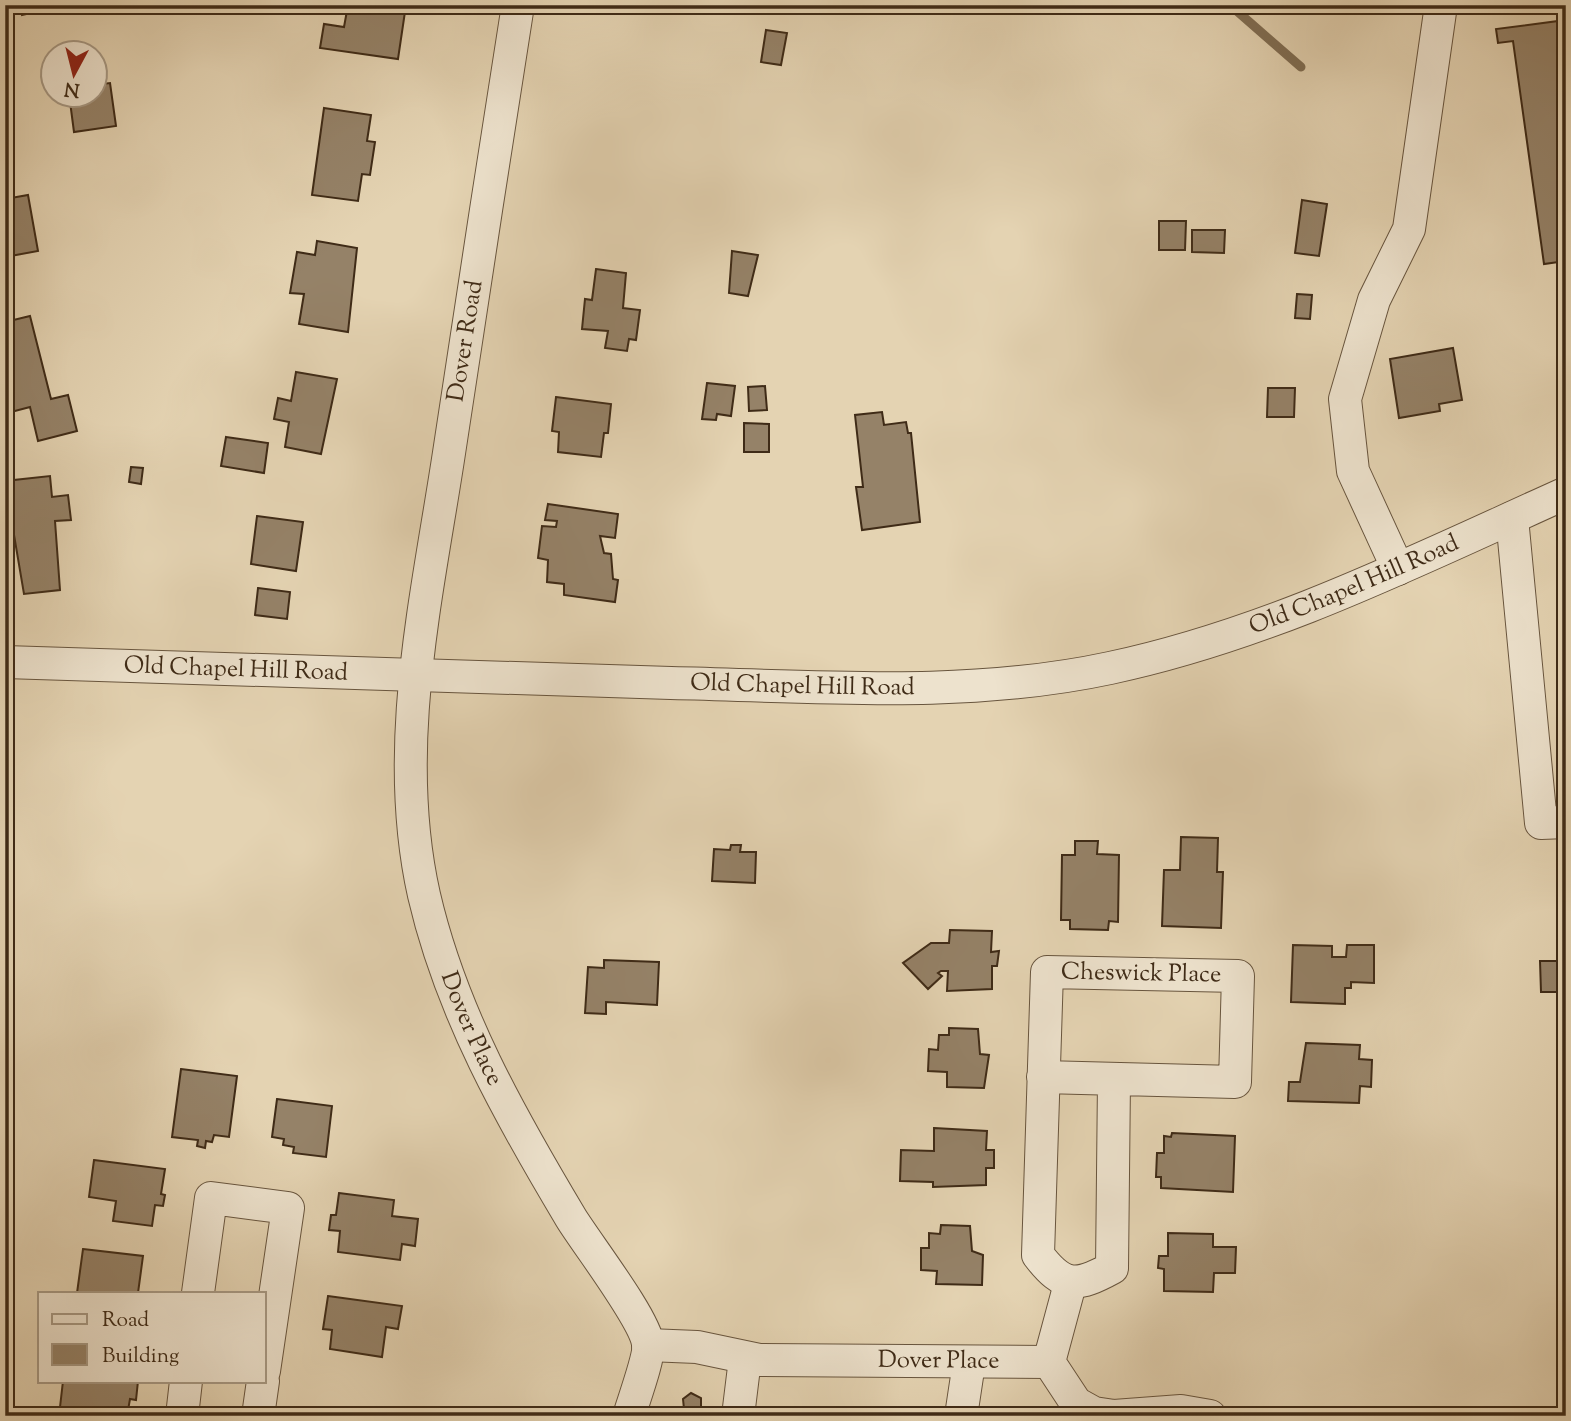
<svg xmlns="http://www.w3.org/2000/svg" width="1571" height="1421" font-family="'Sorts Mill Goudy',serif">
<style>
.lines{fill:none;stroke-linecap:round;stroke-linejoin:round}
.stream{stroke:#806e54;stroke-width:9}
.building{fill:#958268;stroke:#3f2b17;stroke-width:2}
.minor-casing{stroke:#68553e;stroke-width:34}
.minor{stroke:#ede2cd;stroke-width:32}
.labels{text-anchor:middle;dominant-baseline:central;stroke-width:7;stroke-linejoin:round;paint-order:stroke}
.street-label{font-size:24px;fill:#3f2b17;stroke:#ede2cd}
</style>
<rect width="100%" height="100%" fill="#e4d3b2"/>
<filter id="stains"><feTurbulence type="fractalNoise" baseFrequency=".00286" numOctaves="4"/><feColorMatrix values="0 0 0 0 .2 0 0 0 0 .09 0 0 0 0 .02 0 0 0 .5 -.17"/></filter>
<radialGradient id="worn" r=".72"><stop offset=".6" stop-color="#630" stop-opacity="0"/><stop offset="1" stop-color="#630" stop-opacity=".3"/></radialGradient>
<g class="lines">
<!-- stream -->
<path class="stream" d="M 1230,5 L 1301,67"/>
</g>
<!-- building -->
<path class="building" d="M 20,5 L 65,5 L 22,15 Z
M 348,5 L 406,5 L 398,59 L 320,48 L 324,24 L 344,27 Z
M 638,5 L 676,5 L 675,13 L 637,8 Z
M 1566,20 L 1566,261 L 1544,264 L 1513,41 L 1498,43 L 1496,29 Z
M 766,30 L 787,33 L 781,65 L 761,62 Z
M 110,83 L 116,126 L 74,132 L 69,94 L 94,94 L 94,85 Z
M 324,108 L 371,115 L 367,141 L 375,142 L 370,175 L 362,174 L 358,201 L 312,195 Z
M 28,195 L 38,251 L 5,257 L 5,199 Z
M 1302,200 L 1327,204 L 1319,256 L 1295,253 Z
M 1159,221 L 1186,221 L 1185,250 L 1159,250 Z
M 1192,230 L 1225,230 L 1224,253 L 1192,252 Z
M 317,241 L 357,248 L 348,332 L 299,324 L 304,294 L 290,293 L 297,252 L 315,255 Z
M 732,251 L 758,255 L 748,296 L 729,293 Z
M 596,269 L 626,273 L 623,308 L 640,310 L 636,340 L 629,339 L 627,351 L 605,348 L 608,331 L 582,329 L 585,299 L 592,300 Z
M 1297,294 L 1312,295 L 1310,319 L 1295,318 Z
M 30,316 L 51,399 L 68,395 L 77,431 L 38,441 L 30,407 L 11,412 L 5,390 L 5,322 Z
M 1453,348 L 1462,400 L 1439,404 L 1440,411 L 1399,418 L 1390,359 Z
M 296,372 L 337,379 L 321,454 L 285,447 L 289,422 L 274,419 L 278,398 L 291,401 Z
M 707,383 L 735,386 L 731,416 L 717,414 L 716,420 L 702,419 Z
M 765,386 L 767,410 L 749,411 L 748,387 Z
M 1268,388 L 1295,388 L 1294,417 L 1267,417 Z
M 556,397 L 611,404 L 608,433 L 604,433 L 601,457 L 558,452 L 559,432 L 552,431 Z
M 882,412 L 884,425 L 906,422 L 908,433 L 911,433 L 920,522 L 862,530 L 856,487 L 863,487 L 855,415 Z
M 744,423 L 769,424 L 769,452 L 744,452 Z
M 226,437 L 268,443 L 264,473 L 221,466 Z
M 131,467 L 143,468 L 141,484 L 129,482 Z
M 50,476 L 52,497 L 68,495 L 71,520 L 55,521 L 60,590 L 24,594 L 14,535 L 8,536 L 5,481 Z
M 548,504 L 618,514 L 615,538 L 600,536 L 604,553 L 611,554 L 613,579 L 618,580 L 615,602 L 564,595 L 564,584 L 547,582 L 548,560 L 538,558 L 542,526 L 556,527 L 557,521 L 545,520 Z
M 257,516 L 303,522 L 296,571 L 251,564 Z
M 258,588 L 290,592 L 287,619 L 255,615 Z
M 1181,837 L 1218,838 L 1217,872 L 1223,872 L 1221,928 L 1162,926 L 1164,870 L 1180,870 Z
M 1075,841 L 1098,841 L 1097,854 L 1119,855 L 1118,922 L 1109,921 L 1108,930 L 1070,929 L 1070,920 L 1061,920 L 1062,855 L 1075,855 Z
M 731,845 L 741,845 L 740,852 L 756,852 L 755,883 L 712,881 L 714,849 L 730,850 Z
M 950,930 L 992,931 L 991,952 L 999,951 L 997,966 L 992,966 L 992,989 L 947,991 L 948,971 L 941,971 L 938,973 L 942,976 L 928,989 L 903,963 L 931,943 L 949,943 Z
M 1293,945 L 1332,946 L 1332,957 L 1346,957 L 1347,945 L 1374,945 L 1374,983 L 1351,982 L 1351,988 L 1345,988 L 1345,1004 L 1291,1002 Z
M 604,960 L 659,962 L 657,1005 L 606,1002 L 606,1014 L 585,1013 L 588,967 L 604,968 Z
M 1540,961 L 1561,961 L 1562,992 L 1541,992 Z
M 949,1028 L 978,1029 L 980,1054 L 989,1055 L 984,1088 L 947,1087 L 947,1072 L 928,1071 L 929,1049 L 938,1050 L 939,1035 L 949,1035 Z
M 1306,1043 L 1360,1045 L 1359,1059 L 1372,1060 L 1371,1087 L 1360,1086 L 1359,1103 L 1288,1101 L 1289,1082 L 1300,1082 Z
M 181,1069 L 237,1076 L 229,1137 L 214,1135 L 212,1142 L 206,1141 L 205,1148 L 197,1146 L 198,1140 L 172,1137 Z
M 277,1099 L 332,1106 L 326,1157 L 293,1153 L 294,1147 L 283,1145 L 284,1139 L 272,1137 Z
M 934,1128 L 987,1131 L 986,1150 L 994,1150 L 994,1168 L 986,1168 L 986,1185 L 933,1187 L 933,1182 L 900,1181 L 901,1150 L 934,1151 Z
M 1172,1133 L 1235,1136 L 1233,1192 L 1161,1188 L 1161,1177 L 1156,1177 L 1157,1153 L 1164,1153 L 1164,1136 L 1171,1137 Z
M 94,1160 L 165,1169 L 161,1194 L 165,1195 L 163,1206 L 155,1205 L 152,1226 L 113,1221 L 116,1201 L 89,1197 Z
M 339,1193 L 394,1200 L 392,1216 L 418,1219 L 415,1246 L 402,1244 L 400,1260 L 338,1252 L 340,1231 L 329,1230 L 331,1215 L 336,1215 Z
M 941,1225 L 970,1226 L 972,1251 L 983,1255 L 982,1285 L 936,1284 L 937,1271 L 921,1270 L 921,1248 L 929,1248 L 929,1233 L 940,1234 Z
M 1168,1233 L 1213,1234 L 1213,1247 L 1236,1247 L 1235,1273 L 1214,1273 L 1213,1292 L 1164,1291 L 1164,1269 L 1158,1268 L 1159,1256 L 1168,1256 Z
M 83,1249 L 143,1256 L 138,1293 L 77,1293 Z
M 328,1296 L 402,1306 L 398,1329 L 386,1327 L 382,1357 L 330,1349 L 332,1330 L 323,1329 Z
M 63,1381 L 138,1381 L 136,1400 L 130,1399 L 127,1416 L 59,1416 Z
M 691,1393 L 701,1398 L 701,1408 L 693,1414 L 684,1409 L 683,1399 Z"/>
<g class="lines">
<defs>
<g id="minor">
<path id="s1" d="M 518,5 C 494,154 472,304 449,453 C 427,598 391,748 424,895 C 451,1012 510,1116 571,1218 C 587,1244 645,1319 648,1344 C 650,1356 633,1402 629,1416"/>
<path d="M 1512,518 L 1541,823 L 1566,822"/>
<path d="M 1398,569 L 1353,471 L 1345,399 L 1374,300 L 1409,229 L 1441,5"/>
<path id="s2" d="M 5,662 C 227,670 449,677 671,683 C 816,686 966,699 1110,668 C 1270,634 1417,560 1566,493"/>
<path d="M 1043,1077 L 1235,1082 L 1238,976 L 1047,972 L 1038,1255 C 1064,1289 1077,1287 1112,1268 L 1114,1080"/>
<path d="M 1070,1284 L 1049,1362 L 1076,1403 L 1094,1413 L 1114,1416 L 1181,1411 L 1210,1416"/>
<path d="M 198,1293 L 211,1198 L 288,1208 L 264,1371"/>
<path id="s3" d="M 648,1345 L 697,1347 L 759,1360 L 1049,1362"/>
<path d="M 182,1416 L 186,1381"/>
<path d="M 258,1416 L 263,1381"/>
<path d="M 738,1416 L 745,1359"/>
<path d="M 961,1416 L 969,1363"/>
</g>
</defs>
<!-- minor casing -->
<use href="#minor" class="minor-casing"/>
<!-- minor -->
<use href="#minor" class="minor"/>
</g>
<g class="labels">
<!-- street labels -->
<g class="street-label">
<text transform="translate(466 341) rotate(-81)">Dover Road</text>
<text stroke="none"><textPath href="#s2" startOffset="1365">Old Chapel Hill Road</textPath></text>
<text stroke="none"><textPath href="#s2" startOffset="231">Old Chapel Hill Road</textPath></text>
<text stroke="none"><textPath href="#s2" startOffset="798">Old Chapel Hill Road</textPath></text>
<text transform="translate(1141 974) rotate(1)">Cheswick Place</text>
<text stroke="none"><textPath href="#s1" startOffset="1041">Dover Place</textPath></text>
<text stroke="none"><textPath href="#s3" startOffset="292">Dover Place</textPath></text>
</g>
</g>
<!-- margin -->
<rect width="1571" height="1421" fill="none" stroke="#e4d3b2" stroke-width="28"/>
<rect x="7" y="7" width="1557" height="1407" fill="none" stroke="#3f2b17" stroke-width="3.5"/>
<rect x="14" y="14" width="1543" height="1393" fill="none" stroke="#3f2b17" stroke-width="2"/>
<!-- legend -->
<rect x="38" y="1292" width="228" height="91" fill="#ede2cd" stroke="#a79984" stroke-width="2"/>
<rect x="52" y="1314" width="35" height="10" fill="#ede2cd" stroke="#a79984" stroke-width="2"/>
<text x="102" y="1326" font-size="21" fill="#3f2b17">Road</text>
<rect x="52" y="1344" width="35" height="21" fill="#958268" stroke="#a79984" stroke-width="2"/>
<text x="102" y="1362" font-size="21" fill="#3f2b17">Building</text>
<!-- north arrow -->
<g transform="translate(74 74) rotate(187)"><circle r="33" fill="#ede2cd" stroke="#a79984" stroke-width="2"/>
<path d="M0-5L12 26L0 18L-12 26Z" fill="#8f2418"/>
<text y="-10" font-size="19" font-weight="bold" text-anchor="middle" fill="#3f2b17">N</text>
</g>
<rect width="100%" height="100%" filter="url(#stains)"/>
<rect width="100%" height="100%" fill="url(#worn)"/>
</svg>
